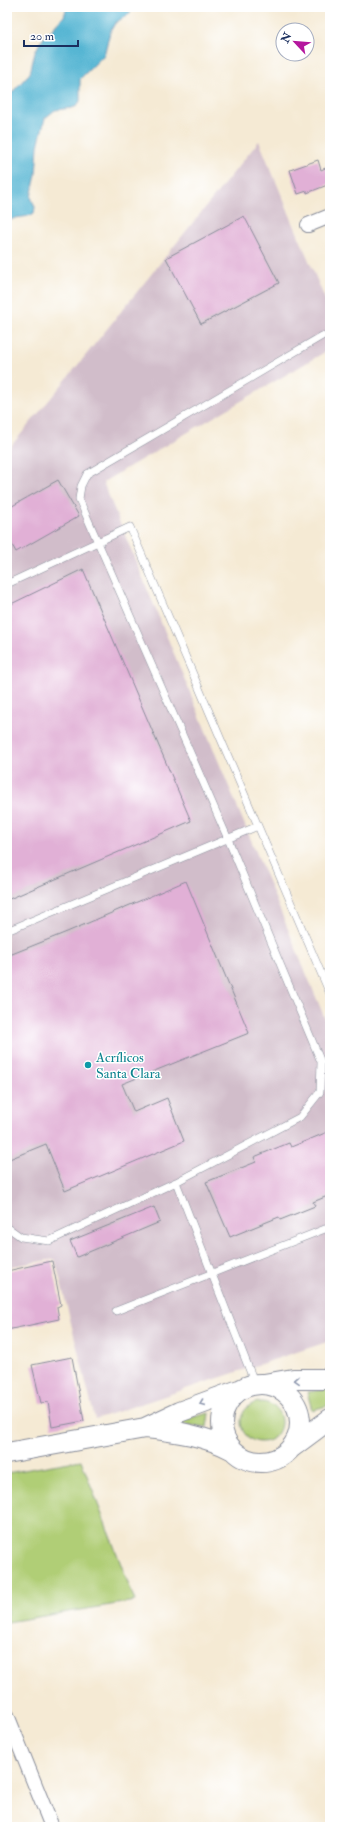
<svg xmlns="http://www.w3.org/2000/svg" width="337" height="1834" font-family="'IM FELL Double Pica',serif">
<style>
.industrial{fill:#d1bdca}
.green{fill:#b0ce76;stroke:#667e6a}
.water{fill:#55b5d3;stroke:#387298}
.building{fill:#e1b0d6}
.lines{fill:none;stroke-linecap:round;stroke-linejoin:round}
.service-casing{stroke:#888c99;stroke-width:8}
.minor-casing{stroke:#888c99;stroke-width:16}
.secondary-casing{stroke:#888c99;stroke-width:22}
.service{stroke:#fff;stroke-width:7}
.minor{stroke:#fff;stroke-width:14}
.secondary{stroke:#fff;stroke-width:20}
.oneway{stroke:#8d97ae}
.culture-dot{fill:#0f9aa8;stroke:#fff;stroke-width:1.5}
.labels{text-anchor:middle;dominant-baseline:central;stroke-width:3;stroke-linejoin:round;paint-order:stroke}
.culture-label{font-size:14px;fill:#0d838f;stroke:#fff;text-anchor:start}
</style>
<rect width="100%" height="100%" fill="#fff"/>
<filter id="ink" filterUnits="userSpaceOnUse"><feTurbulence type="fractalNoise" baseFrequency=".025" numOctaves="2"/><feDisplacementMap in="SourceGraphic" scale="8" xChannelSelector="R" yChannelSelector="G"/><feConvolveMatrix kernelMatrix="1 2 1 2 8 2 1 2 1" color-interpolation-filters="sRGB"/></filter>
<filter id="wash" filterUnits="userSpaceOnUse"><feTurbulence type="fractalNoise" baseFrequency=".012" numOctaves="4" result="noise"/><feDisplacementMap in="SourceGraphic" scale="16" xChannelSelector="R" yChannelSelector="G"/><feGaussianBlur stdDeviation="0.9" result="paint"/><feColorMatrix in="noise" values="0 0 0 0 0 0 0 0 0 0 0 0 0 0 0 0 0 1.4 0 .05"/><feComposite in="paint" operator="in"/></filter>
<g filter="url(#wash)">
<rect width="100%" height="100%" fill="#f5ead4"/>
<!-- industrial -->
<path class="industrial" d="M 259,141 L 330,311 L 330,349 L 103,482 L 330,1031 L 330,1341 L 95,1419 L 55,1259 L 7,1267 L 7,451 L 60,387 Z"/>
<!-- green -->
<path class="green" d="M 330,1389 L 330,1405 L 312,1410 L 307,1392 Z
M241 1422a20 20 0 1 1 40 0a20 20 0 1 1-40 0Z
M 209,1413 L 207,1427 L 170,1423 Z
M 81,1460 L 135,1601 L 7,1622 L 7,1473 Z"/>
<!-- water -->
<path class="water" d="M 67,7 L 133,7 L 129,14 L 115,23 L 110,32 L 104,55 L 80,79 L 80,101 L 77,106 L 72,108 L 55,110 L 45,118 L 38,146 L 36,175 L 31,197 L 35,207 L 34,213 C 25,220 16,214 7,223 L 7,98 L 30,73 L 35,52 L 41,41 L 64,16 Z"/>
<g id="blocks">
<!-- building -->
<path class="building" d="M 318,160 L 321,170 L 330,166 L 330,184 L 307,193 L 307,191 L 298,194 L 290,170 Z
M 244,216 L 279,283 L 201,324 L 166,258 Z
M 58,480 L 79,516 L 16,552 L 7,536 L 7,509 Z
M 83,569 L 191,821 L 7,900 L 7,606 Z
M 186,881 L 249,1033 L 122,1084 L 134,1112 L 167,1098 L 184,1141 L 65,1191 L 46,1144 L 7,1160 L 7,956 L 67,932 Z
M 330,1131 L 330,1195 L 313,1202 L 315,1206 L 280,1220 L 279,1217 L 230,1237 L 206,1182 L 256,1162 L 254,1157 L 289,1143 L 291,1147 Z
M 154,1207 L 160,1222 L 77,1257 L 70,1241 Z
M 52,1261 L 61,1305 L 57,1307 L 59,1319 L 7,1330 L 7,1271 Z
M 72,1357 L 84,1421 L 52,1427 L 48,1402 L 41,1403 L 32,1365 Z"/>
</g>
</g>
<g filter="url(#ink)">
<use href="#blocks" fill-opacity="0" stroke="#888c99" stroke-width="1"/>
<g class="lines">
<defs>
<path id="service" d="M 7,584 L 130,527 L 330,994
M 7,931 L 258,826
M 176,1182 L 255,1384
M 7,1227 L 21,1237 L 49,1241 L 176,1182 L 300,1117 L 320,1092 L 321,1062 L 228,839 L 79,499 L 81,486 L 87,474 L 322,336
M 116,1311 L 330,1227"/>
<path id="minor" d="M 308,225 L 330,216
M 7,1715 L 52,1827"/>
<path id="secondary" d="M 264,1384 L 293,1379 L 330,1379
M222 1423a39 39 0 1 1 78 0a39 39 0 1 1-78 0Z
M 145,1428 C 176,1431 206,1436 233,1450
M 291,1448 L 330,1419
M 7,1453 L 145,1428 L 179,1412 L 239,1390"/>
</defs>
<!-- service casing -->
<use href="#service" class="service-casing"/>
<!-- minor casing -->
<use href="#minor" class="minor-casing"/>
<!-- secondary casing -->
<use href="#secondary" class="secondary-casing"/>
<!-- service -->
<use href="#service" class="service"/>
<!-- minor -->
<use href="#minor" class="minor"/>
<!-- secondary -->
<use href="#secondary" class="secondary"/>
</g>
<!-- one-way arrows -->
<defs><path id="oneway-chevron" d="M-2-3.5L2.5 0L-2 3.5" fill="none" stroke-width="1.6" stroke-linecap="round" stroke-linejoin="round"/></defs>
<g class="oneway">
<use href="#oneway-chevron" transform="translate(297 1380) rotate(177)"/>
<use href="#oneway-chevron" transform="translate(202 1403) rotate(159)"/>
</g>
</g>
<!-- markers -->
<circle class="culture-dot" cx="88" cy="1065" r="4"/>
<g class="labels">
<!-- culture labels -->
<g class="culture-label">
<text x="96" y="1057">Acrílicos<tspan x="96" dy="16">Santa Clara</tspan></text>
</g>
</g>
<!-- margin -->
<rect width="337" height="1834" fill="none" stroke="#fff" stroke-width="24"/>
<!-- north arrow -->
<g transform="translate(295 42) rotate(296)"><circle r="19" fill="#ffffff" stroke="#a4acbf"/>
<path d="M0-3L7 15L0 10L-7 15Z" fill="#b5179e"/>
<text y="-6" font-size="11" font-weight="bold" text-anchor="middle" fill="#1b2f5e">N</text>
</g>
<!-- scale -->
<path d="M24 40v6h54v-6" fill="none" stroke="#1b2f5e" stroke-width="2"/>
<text x="30" y="40" font-size="12" fill="#1b2f5e" stroke="#ffffff" stroke-width="3" paint-order="stroke">20 m</text>
</svg>
